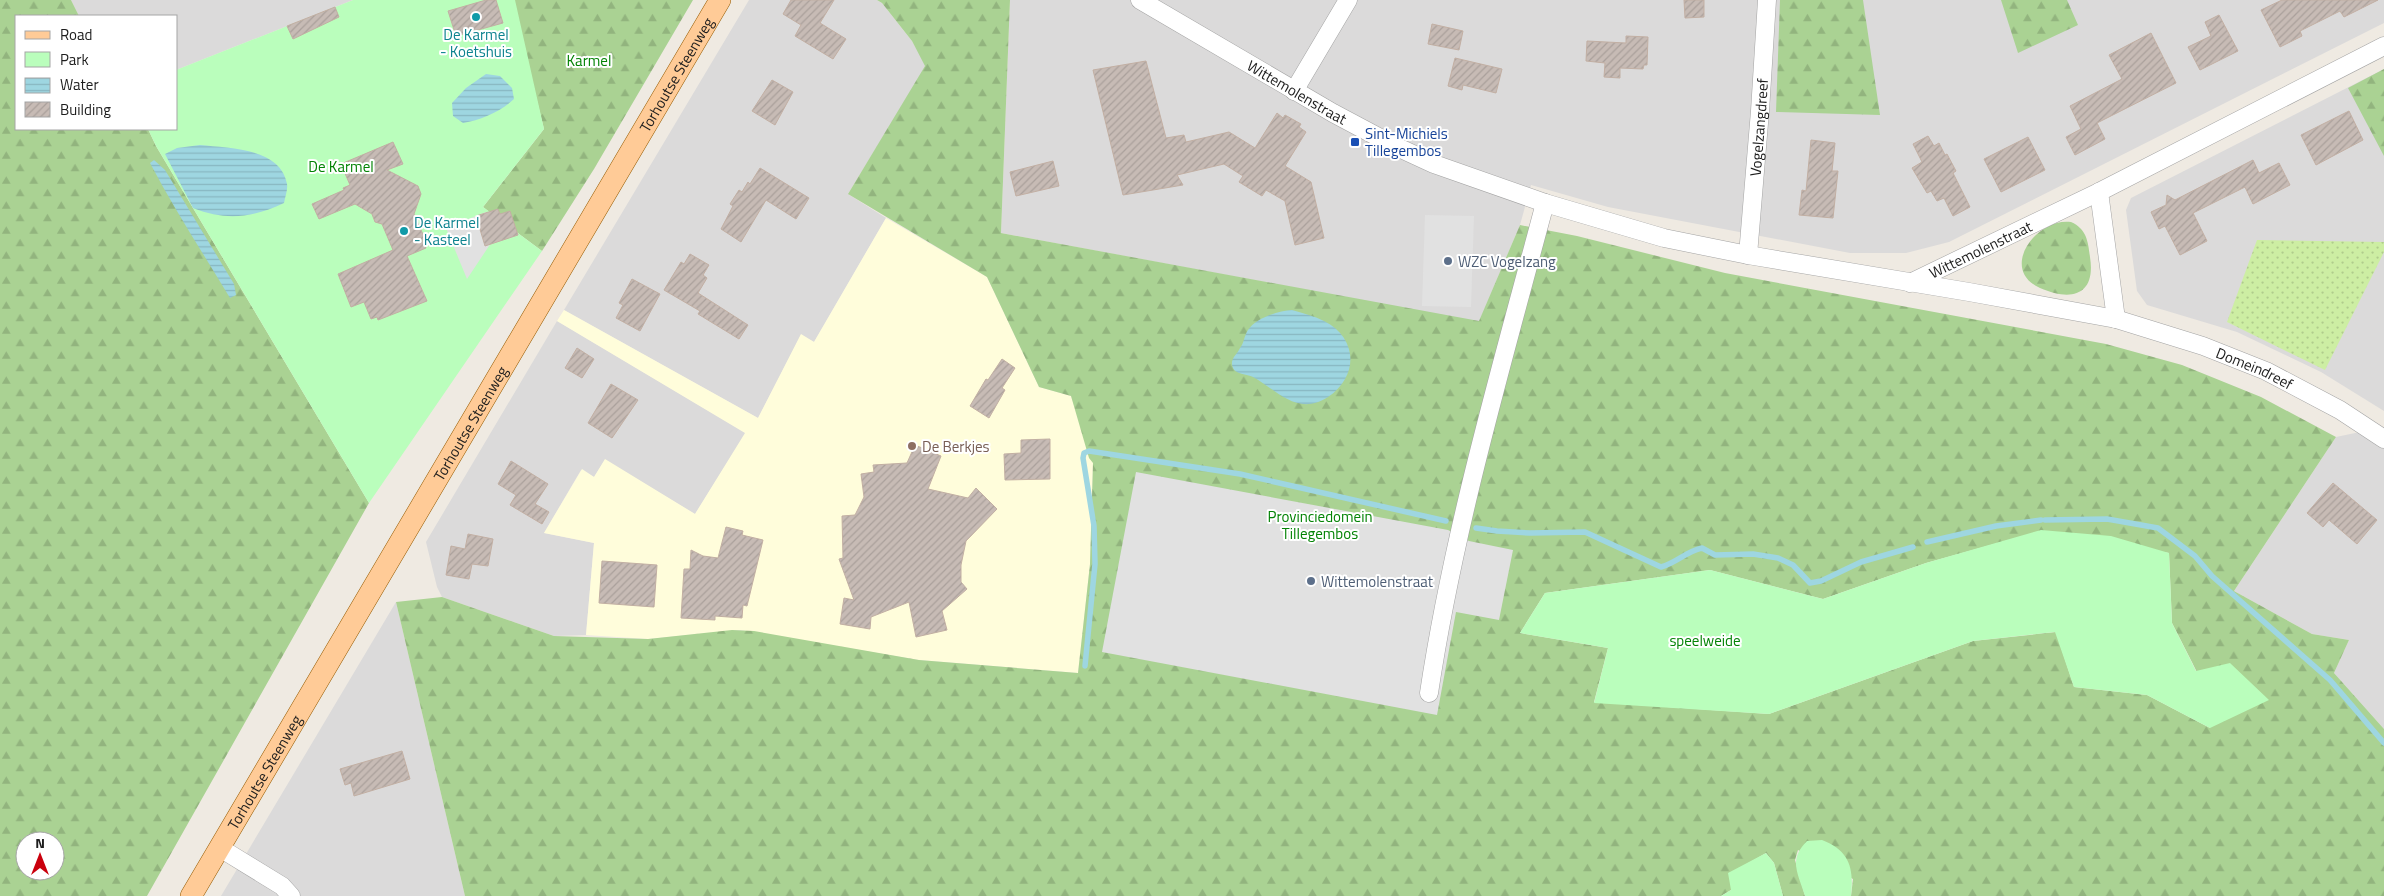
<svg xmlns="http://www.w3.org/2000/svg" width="2384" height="896" font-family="'Titillium Web',sans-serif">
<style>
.residential{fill:#dbdada}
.education{fill:#fffddb}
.grass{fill:url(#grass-dots)}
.forest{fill:url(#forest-firs);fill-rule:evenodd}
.park{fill:#bafebc}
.parking{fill:#e1e1e1}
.water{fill:url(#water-rules)}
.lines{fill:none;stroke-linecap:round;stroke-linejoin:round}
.stream{stroke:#9ed6e1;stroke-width:5.5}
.building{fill:url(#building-hatch);stroke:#c2afa3}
.minor-casing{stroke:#a4a4a4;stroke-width:19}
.major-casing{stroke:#965b00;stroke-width:22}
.minor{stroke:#fff;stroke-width:18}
.major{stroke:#ffcb97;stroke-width:21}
.culture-dot{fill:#0f9aa8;stroke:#fff;stroke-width:2}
.transit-dot{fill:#1a4fb4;stroke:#fff;stroke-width:2}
.service-dot{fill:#5c6f8a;stroke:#fff;stroke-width:2}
.education-dot{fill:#8d6e63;stroke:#fff;stroke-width:2}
.labels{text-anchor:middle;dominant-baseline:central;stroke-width:4;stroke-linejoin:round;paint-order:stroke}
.culture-label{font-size:15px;fill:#0d838f;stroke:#fff}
.park-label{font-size:15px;fill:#038305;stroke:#fff}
.street-label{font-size:15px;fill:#1d1d1d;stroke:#fff}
.transit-label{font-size:15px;fill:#164399;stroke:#fff;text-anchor:start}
.service-label{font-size:15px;fill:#4e5e75;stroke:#fff;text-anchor:start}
.education-label{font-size:15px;fill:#785e54;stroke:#fff;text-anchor:start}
</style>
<defs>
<pattern id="grass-dots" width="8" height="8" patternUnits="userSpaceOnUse" patternTransform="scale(1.25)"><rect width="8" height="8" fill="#cdeea3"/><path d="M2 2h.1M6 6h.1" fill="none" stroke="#b0cc8c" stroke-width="1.8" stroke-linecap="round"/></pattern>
<pattern id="forest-firs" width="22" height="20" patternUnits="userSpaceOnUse" patternTransform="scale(1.25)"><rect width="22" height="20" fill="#aad293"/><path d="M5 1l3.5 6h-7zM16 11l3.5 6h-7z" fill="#92b47e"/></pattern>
<pattern id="water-rules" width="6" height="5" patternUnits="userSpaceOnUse" patternTransform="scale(1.25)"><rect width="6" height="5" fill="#9ed6e1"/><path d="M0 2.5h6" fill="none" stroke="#88b7c1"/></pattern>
<pattern id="building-hatch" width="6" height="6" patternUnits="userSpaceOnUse" patternTransform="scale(1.25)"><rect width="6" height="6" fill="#c7bbb5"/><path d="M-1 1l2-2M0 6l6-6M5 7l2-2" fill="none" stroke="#aaa09b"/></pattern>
</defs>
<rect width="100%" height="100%" fill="#efeae2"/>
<!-- residential -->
<path class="residential" d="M 71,0 L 353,0 L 176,70 L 176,16 L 79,16 Z
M 749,0 L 877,0 L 882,3 L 912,41 L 926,66 L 848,194 L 886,218 L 814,342 L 801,335 L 758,418 L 564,310 Z
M 1010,0 L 2384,0 L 2384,23 L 1949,242 L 1906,253 L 1850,253 L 1608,207 L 1531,185 L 1520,225 L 1479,322 L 1001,233 Z
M 2384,69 L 2384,411 L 2321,372 L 2237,332 L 2147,305 L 2137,291 L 2126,210 L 2131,198 Z
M 557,321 L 746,433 L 695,514 L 605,460 L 594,477 L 581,470 L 544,533 L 594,543 L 586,635 L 554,636 L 442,597 L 437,587 L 426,542 Z
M 2384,427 L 2384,729 L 2334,673 L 2349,640 L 2312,634 L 2234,591 L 2336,437 Z
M 396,602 L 465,896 L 221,896 Z"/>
<!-- education -->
<path class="education" d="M 886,218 L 987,277 L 1039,387 L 1071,396 L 1093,463 L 1090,564 L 1078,673 L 919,660 L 740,630 L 648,639 L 586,635 L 594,543 L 544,533 L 582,469 L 594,477 L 605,459 L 695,514 L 745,433 L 557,321 L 564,310 L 758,418 L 801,334 L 814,342 Z"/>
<!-- grass -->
<path class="grass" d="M 2257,240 L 2384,242 L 2384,252 L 2325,370 L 2227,322 Z"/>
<!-- forest -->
<path class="forest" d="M 0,0 L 71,0 L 79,16 L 16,16 L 16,129 L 148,129 L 156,146 L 369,503 L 147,896 L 0,896 ZM 25,841 L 55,841 L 55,871 L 25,871 Z
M 512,0 L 693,0 L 594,169 L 542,251 L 483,207 L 544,129 Z
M 877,0 L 1010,0 L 1001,233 L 1479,321 L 1520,225 L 1577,236 L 1725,273 L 2106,344 L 2182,365 L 2261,397 L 2336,437 L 2234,591 L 2312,634 L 2349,640 L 2334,673 L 2384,729 L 2384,896 L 1851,896 L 1853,879 L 1798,850 L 1795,860 L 1805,896 L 1783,896 L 1774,863 L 1766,853 L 1747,864 L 1731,890 L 1721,896 L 465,896 L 396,602 L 442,597 L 554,636 L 648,639 L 732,630 L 754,631 L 919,660 L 1078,673 L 1090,564 L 1093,463 L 1089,458 L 1071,396 L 1039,387 L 987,277 L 848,194 L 925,66 L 912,41 L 882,3 ZM 2041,531 L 2169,553 L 2172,623 L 2197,672 L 2210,728 L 2147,695 L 2074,687 L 2056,632 L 1973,641 L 1769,714 L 1594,702 L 1608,648 L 1520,633 L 1545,593 L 1710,570 L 1823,599 L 1926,563 Z
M 1780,0 L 1863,0 L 1880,115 L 1776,112 Z
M 2001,0 L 2067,0 L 2078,25 L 2018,53 Z
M 2384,69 L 2384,156 L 2348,88 Z
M 2071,222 C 2087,229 2088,242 2090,257 C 2096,295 2072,302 2040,288 C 1998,269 2037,217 2071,222 Z"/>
<!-- park -->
<path class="park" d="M 353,0 L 515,0 L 544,129 L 483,207 L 542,251 L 369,503 L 156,146 L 148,129 L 176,129 L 176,70 Z
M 2041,530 L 2111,536 L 2169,553 L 2172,623 L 2196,671 L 2230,663 L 2269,700 L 2210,728 L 2147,695 L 2074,687 L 2055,632 L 1973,641 L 1769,714 L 1594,703 L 1608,648 L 1520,633 L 1545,593 L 1710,570 L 1823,599 L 1926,563 Z
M 1822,840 C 1850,851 1854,868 1851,896 L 1805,896 C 1798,873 1788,860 1807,841 Z
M 1766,853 L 1774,863 L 1783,896 L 1721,896 L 1731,890 L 1728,873 Z"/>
<!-- parking -->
<path class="parking" d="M 486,212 L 499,231 L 467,279 L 446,228 Z
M 1425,215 L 1474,216 L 1471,307 L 1422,306 Z
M 1136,472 L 1448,530 L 1469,541 L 1513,550 L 1499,620 L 1456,612 L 1437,715 L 1102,652 Z"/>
<!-- water -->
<path class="water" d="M 486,74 L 500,76 L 512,88 L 514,99 C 500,112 481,120 463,123 L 453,116 L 452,103 L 466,88 Z
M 200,145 C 229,148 281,148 287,184 C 288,190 285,197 284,203 C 252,218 226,221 193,208 L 165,154 L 177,148 Z
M 154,160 L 165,170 L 234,284 L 236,295 L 230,298 C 203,253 174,209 150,163 Z
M 1292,310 C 1302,313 1314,316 1324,321 C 1358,338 1359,376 1328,397 C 1297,417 1277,390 1253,377 C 1247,374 1235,374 1233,368 C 1229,359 1237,355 1240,348 C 1244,343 1244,336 1248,330 C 1256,318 1278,311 1292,310 Z"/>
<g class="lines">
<!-- stream -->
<path class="stream" d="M 2045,520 L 2107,519 L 2158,528 L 2195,556 L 2212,576 L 2330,680 L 2384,743
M 1476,528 L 1497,531 L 1530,533 L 1585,532 L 1661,567 C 1678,562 1685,552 1702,548 L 1715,555 L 1753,554 L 1778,558 L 1793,565 L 1810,583 L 1821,581 L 1861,562 L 1913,547
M 1927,542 L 1996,526 L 2041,520
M 1085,666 L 1095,564 L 1094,526 L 1083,458 L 1084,453 L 1089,451 L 1240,474 L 1446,521"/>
</g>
<!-- building -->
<path class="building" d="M 486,0 L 496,0 L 503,23 L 456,36 L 448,11 Z
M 791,0 L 834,0 L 820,23 L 846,39 L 833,59 L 795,36 L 801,25 L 783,14 Z
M 1684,0 L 1704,0 L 1704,17 L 1685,18 Z
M 2282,0 L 2378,0 L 2344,17 L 2340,11 L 2300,31 L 2302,36 L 2280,47 L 2261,10 Z
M 335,7 L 339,17 L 293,39 L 287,26 Z
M 2219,15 L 2238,51 L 2200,70 L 2188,47 L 2211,36 L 2205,22 Z
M 1432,24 L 1463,31 L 1459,50 L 1428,44 Z
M 2151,33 L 2176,83 L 2097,123 L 2105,139 L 2075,155 L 2066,137 L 2081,129 L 2070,106 L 2122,79 L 2109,55 Z
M 1626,36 L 1648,37 L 1647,65 L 1644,65 L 1643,69 L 1620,68 L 1620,78 L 1604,77 L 1605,63 L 1586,61 L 1587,41 L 1626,43 Z
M 1455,58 L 1502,69 L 1496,93 L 1463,85 L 1462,90 L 1448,86 Z
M 1146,61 L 1166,138 L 1184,135 L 1186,142 L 1229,132 L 1255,148 L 1277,113 L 1283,118 L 1285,115 L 1301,124 L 1299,127 L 1306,132 L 1285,166 L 1311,182 L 1324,238 L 1295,245 L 1285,201 L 1266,190 L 1262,196 L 1239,182 L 1243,176 L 1224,164 L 1177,175 L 1183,185 L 1123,195 L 1093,70 Z
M 772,80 L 793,92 L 775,125 L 752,111 Z
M 2349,111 L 2363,140 L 2316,165 L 2301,135 Z
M 1928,136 L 1934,146 L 1939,143 L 1945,155 L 1947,154 L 1956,171 L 1953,173 L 1970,207 L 1953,216 L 1944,198 L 1937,201 L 1931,191 L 1927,193 L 1912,168 L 1922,162 L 1913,144 Z
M 2028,137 L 2045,170 L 2001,192 L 1984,159 Z
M 1811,140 L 1835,143 L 1832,171 L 1838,171 L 1833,218 L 1799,215 L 1802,190 L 1806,191 Z
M 393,142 L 403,164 L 387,170 L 418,186 L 421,194 L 414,214 L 425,239 L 422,240 L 426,248 L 407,256 L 427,301 L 378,320 L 377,317 L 371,319 L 364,302 L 351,307 L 338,274 L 393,250 L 382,224 L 375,222 L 372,214 L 355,204 L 319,219 L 312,204 L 344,190 L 343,188 L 350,185 L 341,164 Z
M 2253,160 L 2259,173 L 2279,163 L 2290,185 L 2253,204 L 2245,187 L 2193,213 L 2207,241 L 2180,255 L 2165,226 L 2159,229 L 2151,212 L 2166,205 L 2167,195 L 2175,200 Z
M 1053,161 L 1059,186 L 1016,196 L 1010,172 Z
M 760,168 L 809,198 L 796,219 L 766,200 L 741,242 L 721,229 L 733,206 L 730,204 L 739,190 L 742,192 L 748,182 L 750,184 Z
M 498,209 L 500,214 L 510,211 L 518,235 L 485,246 L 476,216 Z
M 690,254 L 709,265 L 703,275 L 707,278 L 698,293 L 748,325 L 739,339 L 698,314 L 700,311 L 664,290 L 681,262 L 684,264 Z
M 632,279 L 660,294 L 640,331 L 616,318 L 623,305 L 619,303 Z
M 577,348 L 594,359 L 582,378 L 565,368 Z
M 1002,359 L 1015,368 L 1002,388 L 1005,390 L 989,418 L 970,406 L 986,379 L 988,380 Z
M 611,384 L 638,400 L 612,438 L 588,423 Z
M 1050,439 L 1050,479 L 1005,480 L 1004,454 L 1021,453 L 1021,440 Z
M 915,445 L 941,456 L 928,489 L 968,498 L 976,488 L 997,509 L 966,541 L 961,565 L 961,582 L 967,589 L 942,611 L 947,630 L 916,637 L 909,602 L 871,617 L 870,629 L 840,624 L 844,598 L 854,600 L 839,559 L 843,558 L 842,516 L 855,515 L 864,497 L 861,474 L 874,472 L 873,465 L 907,463 Z
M 511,461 L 548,484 L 535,504 L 549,512 L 542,524 L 510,505 L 516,495 L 498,484 Z
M 2333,483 L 2377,520 L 2357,544 L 2329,520 L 2323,527 L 2307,513 Z
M 726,527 L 743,531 L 742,535 L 763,540 L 747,606 L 743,605 L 742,618 L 715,616 L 715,620 L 681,618 L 684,569 L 690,569 L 691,550 L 703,556 L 718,558 Z
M 468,534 L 493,539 L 488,566 L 472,564 L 469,579 L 446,575 L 451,546 L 465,549 Z
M 602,561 L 657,565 L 654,607 L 599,603 Z
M 402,751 L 410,779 L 354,796 L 351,783 L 345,785 L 340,769 Z"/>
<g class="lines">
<defs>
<g id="minor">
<path id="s1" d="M 1140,0 L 1333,113 L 1395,146 L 1434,164 L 1545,203 L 1664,238 L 1748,255 L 1969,292 L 2116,319 L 2203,346 L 2266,371 L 2340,410 L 2384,439"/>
<path d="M 1294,91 L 1348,0"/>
<path d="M 2099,192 L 2116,319"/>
<path id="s2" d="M 1748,255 L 1760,111 L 1767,0"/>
<path id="s3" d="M 1910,283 L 2099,192 L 2384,46"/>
<path d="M 1429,693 C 1454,527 1502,365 1545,203"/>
<path d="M 220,848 L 282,886 L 291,896"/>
</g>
<g id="major">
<path id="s4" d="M 191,896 L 720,0"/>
</g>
</defs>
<!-- minor casing -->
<use href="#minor" class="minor-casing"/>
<!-- major casing -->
<use href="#major" class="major-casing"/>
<!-- minor -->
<use href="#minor" class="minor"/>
<!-- major -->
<use href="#major" class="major"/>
</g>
<!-- markers -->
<g class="culture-dot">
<circle cx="476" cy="17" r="5"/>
<circle cx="404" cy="231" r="5"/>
</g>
<rect class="transit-dot" x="1350" y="137" width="10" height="10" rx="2.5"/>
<g class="service-dot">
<circle cx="1448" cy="261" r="5"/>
<circle cx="1311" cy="581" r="5"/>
</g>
<circle class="education-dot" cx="912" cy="446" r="5"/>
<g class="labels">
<!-- culture labels -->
<g class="culture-label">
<text x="476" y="34">De Karmel<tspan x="476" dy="17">- Koetshuis</tspan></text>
<text x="414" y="222" text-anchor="start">De Karmel<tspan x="414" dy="17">- Kasteel</tspan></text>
</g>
<!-- park labels -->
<g class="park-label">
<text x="589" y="60">Karmel</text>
<text x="341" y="166">De Karmel</text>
<text x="1320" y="516">Provinciedomein<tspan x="1320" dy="17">Tillegembos</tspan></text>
<text x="1705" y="640">speelweide</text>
</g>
<!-- street labels -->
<g class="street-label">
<text stroke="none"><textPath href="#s4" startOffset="954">Torhoutse Steenweg</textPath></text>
<text stroke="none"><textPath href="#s1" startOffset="182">Wittemolenstraat</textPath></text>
<text stroke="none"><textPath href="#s2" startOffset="128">Vogelzangdreef</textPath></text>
<text stroke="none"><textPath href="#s3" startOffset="78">Wittemolenstraat</textPath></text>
<text stroke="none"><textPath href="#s1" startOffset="1185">Domeindreef</textPath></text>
<text stroke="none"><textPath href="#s4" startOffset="549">Torhoutse Steenweg</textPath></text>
<text stroke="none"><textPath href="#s4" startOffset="144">Torhoutse Steenweg</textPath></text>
</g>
<!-- transit labels -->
<g class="transit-label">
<text x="1365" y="133">Sint-Michiels<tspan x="1365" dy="17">Tillegembos</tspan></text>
</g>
<!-- service labels -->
<g class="service-label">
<text x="1458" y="261">WZC Vogelzang</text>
<text x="1321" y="581">Wittemolenstraat</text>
</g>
<!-- education labels -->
<g class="education-label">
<text x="922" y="446">De Berkjes</text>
</g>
</g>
<!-- legend -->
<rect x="15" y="15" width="162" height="115" fill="#ffffff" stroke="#a5a5a5"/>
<rect x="25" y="31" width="25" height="8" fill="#ffcb97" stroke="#a5a5a5"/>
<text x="60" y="40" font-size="15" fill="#1d1d1d">Road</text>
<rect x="25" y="52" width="25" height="15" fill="#bafebc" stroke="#a5a5a5"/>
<text x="60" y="65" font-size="15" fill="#1d1d1d">Park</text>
<rect x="25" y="78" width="25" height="15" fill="url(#water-rules)" stroke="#a5a5a5"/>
<text x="60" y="90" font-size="15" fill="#1d1d1d">Water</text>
<rect x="25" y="102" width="25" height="15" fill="url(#building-hatch)" stroke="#a5a5a5"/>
<text x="60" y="115" font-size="15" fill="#1d1d1d">Building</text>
<!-- north arrow -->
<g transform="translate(40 856)"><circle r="24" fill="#ffffff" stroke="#a5a5a5"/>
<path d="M0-4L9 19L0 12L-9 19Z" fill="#ca000d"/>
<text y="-8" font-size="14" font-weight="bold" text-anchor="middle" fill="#1d1d1d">N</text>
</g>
</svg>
